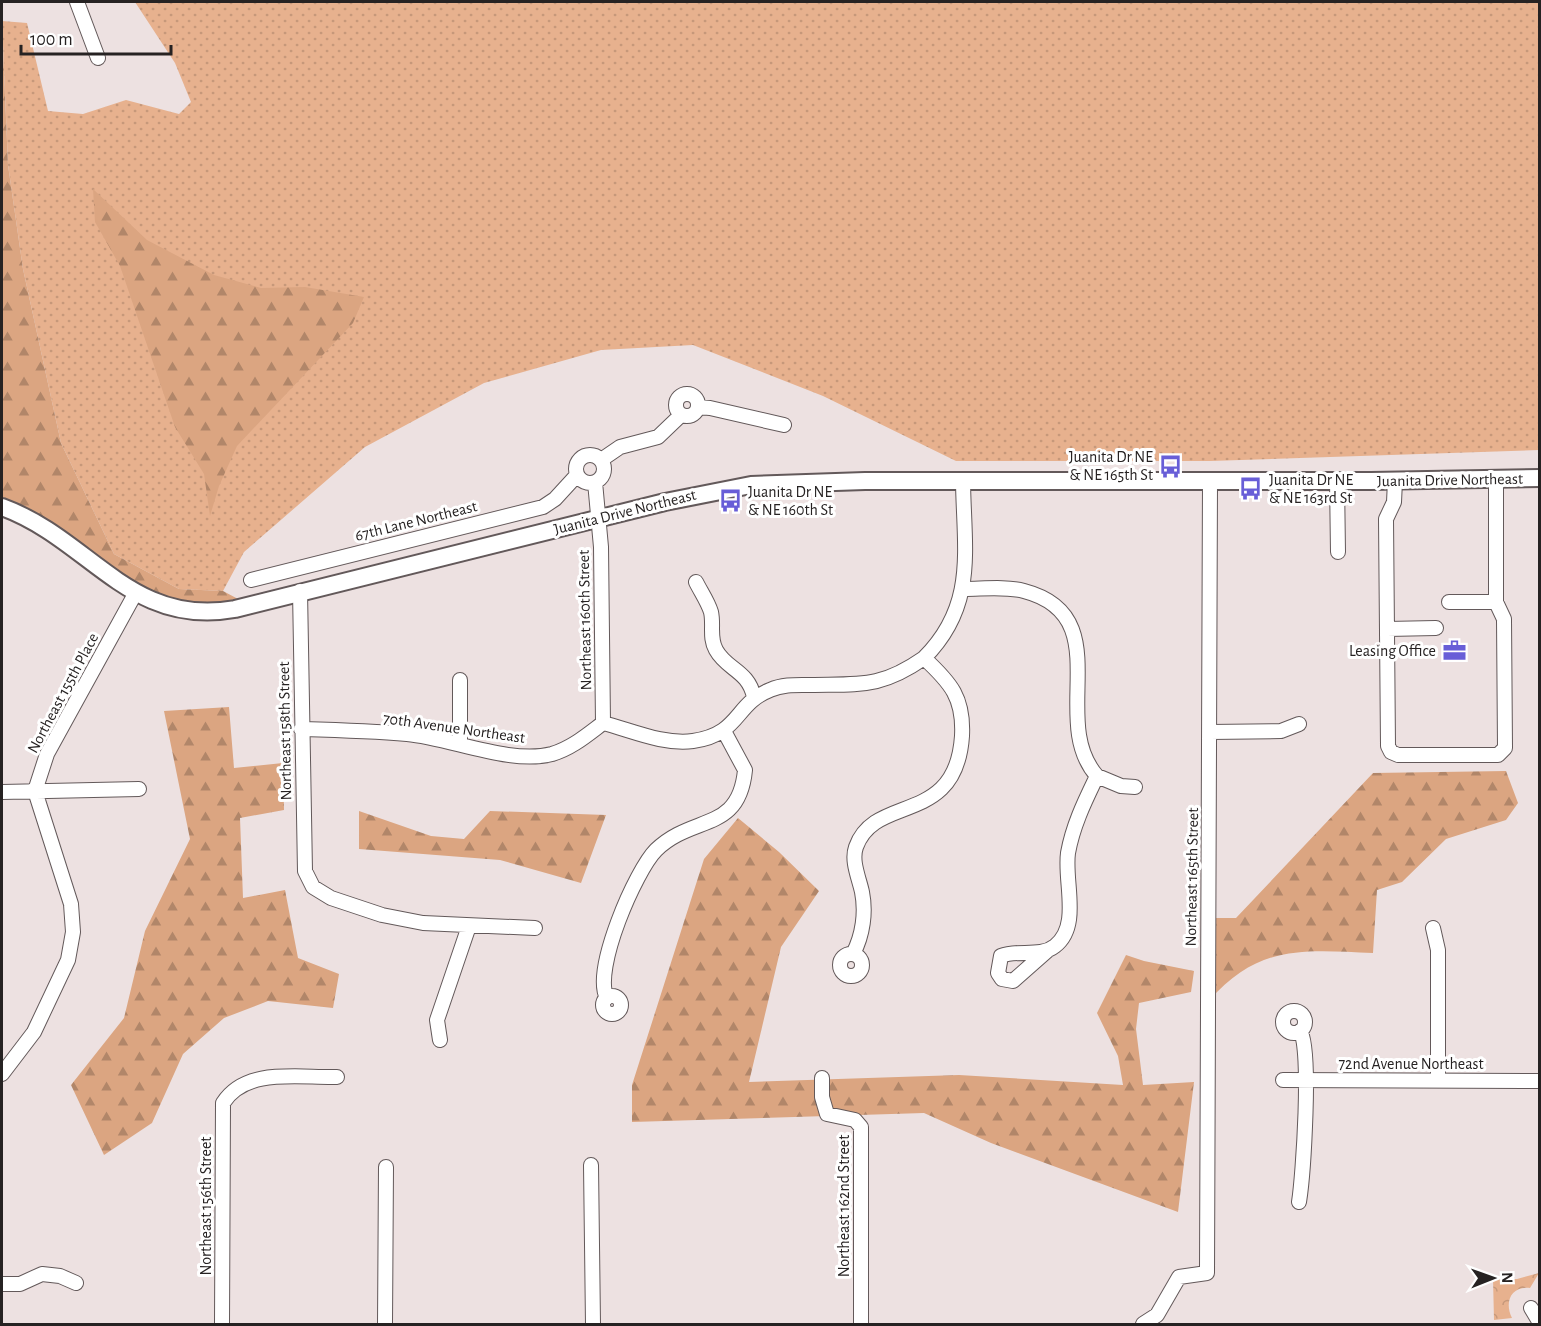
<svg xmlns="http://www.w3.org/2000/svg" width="1541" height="1326" font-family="'Alegreya Sans',sans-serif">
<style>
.grass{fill:url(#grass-dots)}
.forest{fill:url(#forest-firs)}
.park{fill:url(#park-crowns)}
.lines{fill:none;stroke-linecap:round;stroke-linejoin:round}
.minor-casing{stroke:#63595a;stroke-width:16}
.major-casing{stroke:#63595a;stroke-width:20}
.minor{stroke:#fff;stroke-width:14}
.major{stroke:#fff;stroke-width:16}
.labels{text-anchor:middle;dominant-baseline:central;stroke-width:6;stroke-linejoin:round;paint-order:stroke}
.poi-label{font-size:16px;fill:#262222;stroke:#fff;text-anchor:end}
.street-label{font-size:16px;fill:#262222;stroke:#fff}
</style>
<defs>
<pattern id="grass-dots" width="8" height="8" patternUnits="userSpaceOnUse" patternTransform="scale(1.5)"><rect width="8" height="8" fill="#e7b18e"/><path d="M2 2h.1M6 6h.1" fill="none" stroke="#c6987a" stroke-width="1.8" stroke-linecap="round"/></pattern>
<pattern id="forest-firs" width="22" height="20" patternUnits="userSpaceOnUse" patternTransform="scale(1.5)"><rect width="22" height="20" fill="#dba581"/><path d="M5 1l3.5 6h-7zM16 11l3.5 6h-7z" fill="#b18669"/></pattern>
<pattern id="park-crowns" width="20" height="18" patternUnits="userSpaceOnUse" patternTransform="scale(1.5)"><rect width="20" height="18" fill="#e7b18e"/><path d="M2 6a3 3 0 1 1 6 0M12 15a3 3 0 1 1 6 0" fill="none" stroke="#c6987a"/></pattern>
</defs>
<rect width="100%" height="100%" fill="#ede1e1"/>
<!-- grass -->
<path class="grass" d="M 135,2 L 1539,2 L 1539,450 L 1210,461 L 956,461 L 823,396 L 693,345 L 601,350 L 484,383 L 365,447 L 244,552 L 223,591 L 179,589 L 114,554 L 61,443 L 23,269 L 8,165 L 2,21 L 27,23 L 48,111 L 83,114 L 126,100 L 179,114 L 191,102 L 175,63 Z"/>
<!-- forest -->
<path class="forest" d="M 2,24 L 8,165 L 23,269 L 61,443 L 114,554 L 179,589 L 223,591 L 255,608 L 175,615 L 2,511 Z
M 93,189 L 147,240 L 214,275 L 261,288 L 305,287 L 364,297 L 353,323 L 237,446 L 219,486 L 210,516 L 204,474 L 175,427 L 120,266 L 95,222 Z
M 229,707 L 234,768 L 283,763 L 284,810 L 240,818 L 243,898 L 285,890 L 298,958 L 339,974 L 333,1008 L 268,1001 L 224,1018 L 183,1054 L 152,1123 L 104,1155 L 71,1085 L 124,1018 L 145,931 L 190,839 L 164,711 Z
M 1506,771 L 1518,803 L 1506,820 L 1446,839 L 1402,882 L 1377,890 L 1373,953 C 1304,950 1258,944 1209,1001 L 1209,918 L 1236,918 L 1373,773 Z
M 359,811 L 431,836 L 464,839 L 490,811 L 606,815 L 581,883 L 500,860 L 359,849 Z
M 738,818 L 779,852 L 819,891 L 781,947 L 749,1082 L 959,1075 L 1123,1085 L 1118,1056 L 1097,1013 L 1126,955 L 1144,961 L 1194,971 L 1191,992 L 1139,1003 L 1136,1029 L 1143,1085 L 1194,1082 L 1178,1212 L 991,1143 L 924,1113 L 632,1122 L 632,1085 L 704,859 Z"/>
<!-- park -->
<path class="park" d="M 1539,1273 L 1530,1288 C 1511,1286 1504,1302 1512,1318 L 1494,1320 L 1493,1279 L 1517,1279 Z"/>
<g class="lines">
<defs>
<path id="minor" d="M 77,2 L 98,58
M676 405a11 11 0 1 1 22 0a11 11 0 1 1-22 0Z
M 698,407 L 710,408 L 784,425
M576 469a14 14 0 1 1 28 0a14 14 0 1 1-28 0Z
M 601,460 L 620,447 L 658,437 L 681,415
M 1337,481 L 1338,552
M 1395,481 L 1394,502 L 1386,519 L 1388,746 L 1391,752 L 1398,755 L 1498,755 L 1505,748 L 1504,619 L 1496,602 L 1496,480
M 595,482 L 601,547 L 603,723
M 251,580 L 543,507 L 555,499 L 577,475
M 696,582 C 701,592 708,602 711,612 C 714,625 709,638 716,650 C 727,670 748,670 754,697
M 964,589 C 983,589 1005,586 1024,591 C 1120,616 1047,720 1097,776 C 1085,801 1073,825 1068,853 C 1064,882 1081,926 1055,946 C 1040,958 1018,949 1001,956 L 998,973 L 1002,979 L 1013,981 L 1047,951
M 300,591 L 305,871 L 313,887 L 331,898 L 382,915 L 423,923 L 535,928
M 1449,602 L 1496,602
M 1387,629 L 1436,628
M 301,729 C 336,730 372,731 407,734 C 451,738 510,765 552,754 C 572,748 587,735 603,723 C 631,730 663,745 693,741 C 741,734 734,704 770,690 C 783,684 797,685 811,685 C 861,684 881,688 924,658
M 1210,732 L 1281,731 L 1299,724
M 460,743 L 460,680
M 1097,776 L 1121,786 L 1135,787
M 2,792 L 139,789
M 1433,928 L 1438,950 L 1438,1081
M840 965a11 11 0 1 1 22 0a11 11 0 1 1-22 0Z
M 853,954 C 863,935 866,912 862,892 C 859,878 851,861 856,847 C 875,793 956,827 962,736 C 964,698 951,683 924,658 C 977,605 964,550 963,482
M603 1005a9 9 0 1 1 18 0a9 9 0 1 1-18 0Z
M 607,998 C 592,970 636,870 656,850 C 693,814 739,833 745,770 L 724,731
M1283 1022a11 11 0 1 1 22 0a11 11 0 1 1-22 0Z
M 440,1040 L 437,1020 L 469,926
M 2,1074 L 34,1032 L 68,960 L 73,932 L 71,904 L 35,791 L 47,754 L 135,594
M 822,1078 L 822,1097 L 827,1114 L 855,1120 L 861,1127 L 861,1324
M 1283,1080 L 1540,1081
M 591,1165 L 593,1324
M 1299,1202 C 1303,1177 1312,1047 1300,1031
M 2,1284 L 20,1284 L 42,1274 L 60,1276 L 76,1283
M 1531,1308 L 1540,1323
M 222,1324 L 223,1103 C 246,1067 298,1078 337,1077
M 385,1324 L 386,1167
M 1143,1324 L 1157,1315 L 1179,1277 L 1207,1273 L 1210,482"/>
<path id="major" d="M 2,507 C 90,539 130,628 235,609 L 665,502 L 751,485 L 865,481 L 1371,481 L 1540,478"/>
</defs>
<!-- minor casing -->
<use href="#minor" class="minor-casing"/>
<!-- major casing -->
<use href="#major" class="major-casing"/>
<!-- minor -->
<use href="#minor" class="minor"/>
<!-- major -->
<use href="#major" class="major"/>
</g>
<!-- icons -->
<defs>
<symbol id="bus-bare" viewBox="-9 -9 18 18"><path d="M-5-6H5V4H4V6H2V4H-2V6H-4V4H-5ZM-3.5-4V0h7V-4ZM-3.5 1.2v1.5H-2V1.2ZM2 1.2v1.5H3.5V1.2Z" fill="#685ed7" stroke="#fff" stroke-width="2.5" paint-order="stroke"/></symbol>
<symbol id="office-bare" viewBox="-9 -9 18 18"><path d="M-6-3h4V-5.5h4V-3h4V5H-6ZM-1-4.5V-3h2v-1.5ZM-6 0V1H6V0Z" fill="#685ed7" stroke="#fff" stroke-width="2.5" paint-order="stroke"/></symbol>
</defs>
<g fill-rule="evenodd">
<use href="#bus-bare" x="1154" y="450" width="33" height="33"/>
<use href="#bus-bare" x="1234" y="472" width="33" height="33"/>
<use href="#bus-bare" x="714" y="484" width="33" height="33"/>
<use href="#office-bare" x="1438" y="634" width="33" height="33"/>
</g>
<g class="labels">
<!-- poi labels -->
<g class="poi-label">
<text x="1153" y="457">Juanita Dr NE<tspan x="1153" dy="18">&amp; NE 165th St</tspan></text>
<text x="1269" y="480" text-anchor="start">Juanita Dr NE<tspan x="1269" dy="18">&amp; NE 163rd St</tspan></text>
<text x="748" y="492" text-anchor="start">Juanita Dr NE<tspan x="748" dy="18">&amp; NE 160th St</tspan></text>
<text x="1436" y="651">Leasing Office</text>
</g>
<!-- street labels -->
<g class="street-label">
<text transform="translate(1450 480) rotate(-1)">Juanita Drive Northeast</text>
<text transform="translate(625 512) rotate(-14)">Juanita Drive Northeast</text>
<text transform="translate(416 521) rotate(-14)">67th Lane Northeast</text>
<text transform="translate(585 620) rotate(-91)">Northeast 160th Street</text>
<text transform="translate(63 693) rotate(-62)">Northeast 155th Place</text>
<text transform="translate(454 728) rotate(8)">70th Avenue Northeast</text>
<text transform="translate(285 731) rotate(-91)">Northeast 158th Street</text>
<text transform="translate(1192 877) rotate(-89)">Northeast 165th Street</text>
<text x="1411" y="1064">72nd Avenue Northeast</text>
<text transform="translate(206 1206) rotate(-90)">Northeast 156th Street</text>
<text transform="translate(844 1206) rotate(-90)">Northeast 162nd Street</text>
</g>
</g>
<!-- border -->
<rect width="1541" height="1326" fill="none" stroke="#262222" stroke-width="6"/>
<!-- north arrow -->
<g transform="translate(1493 1278) rotate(89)" stroke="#ffffff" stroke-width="4.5" paint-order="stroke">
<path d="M0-4.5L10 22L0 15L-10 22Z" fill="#262222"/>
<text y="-9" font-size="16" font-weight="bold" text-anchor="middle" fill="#262222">N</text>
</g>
<!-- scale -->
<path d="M21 45v9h150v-9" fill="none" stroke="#262222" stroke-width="3"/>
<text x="30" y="45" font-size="18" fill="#262222" stroke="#ffffff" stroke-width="4.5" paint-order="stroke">100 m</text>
</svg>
